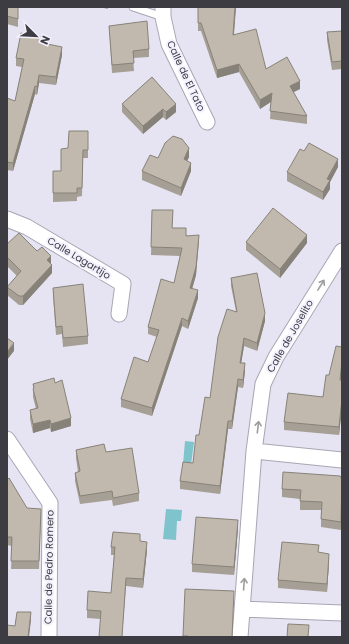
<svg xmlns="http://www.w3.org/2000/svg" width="349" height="644" font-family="Poppins,sans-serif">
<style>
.water{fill:#7fc3cd}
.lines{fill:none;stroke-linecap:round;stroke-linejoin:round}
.service-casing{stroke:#a8a6b3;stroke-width:9}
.minor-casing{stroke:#a8a6b3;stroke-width:17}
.service{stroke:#fff;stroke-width:7}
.minor{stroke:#fff;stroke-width:15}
.wall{fill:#a69f95}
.shaded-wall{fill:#878279}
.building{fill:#c1b9ad;stroke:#878279}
.oneway{stroke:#9e9ea0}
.labels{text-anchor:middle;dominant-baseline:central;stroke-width:4;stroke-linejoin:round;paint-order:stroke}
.street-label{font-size:10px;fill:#3d3c42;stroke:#f3f1fd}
</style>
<rect width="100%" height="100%" fill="#e6e4f2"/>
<!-- water -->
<path class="water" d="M 185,441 L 194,442 L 191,465 L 183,464 Z
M 166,509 L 182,510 L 181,521 L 177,521 L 176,540 L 163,539 Z"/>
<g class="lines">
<defs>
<path id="service" d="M 133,7 L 163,17"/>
<path id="minor" d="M 163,7 L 163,17 L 169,44 L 207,122
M 7,219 L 27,227 L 123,284 L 119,314
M 7,439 L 50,503 L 49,637
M 254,451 L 342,460
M 242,609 L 342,613
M 240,637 L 254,451 L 263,384 L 276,357 L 342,251"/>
</defs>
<!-- service casing -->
<use href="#service" class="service-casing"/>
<!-- minor casing -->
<use href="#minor" class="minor-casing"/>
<!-- service -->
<use href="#service" class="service"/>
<!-- minor -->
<use href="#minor" class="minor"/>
</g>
<!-- wall -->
<path class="wall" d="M 7,7 L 18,19 L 18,27 L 7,24 Z
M 99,7 L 108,7 L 108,9 Z
M 198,7 L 236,7 L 234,35 L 266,69 L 300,89 L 293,92 L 307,116 L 307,124 L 270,119 L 271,102 L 260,109 L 239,72 L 217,78 L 201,31 L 198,31 Z
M 109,26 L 149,49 L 149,57 L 133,58 L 134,71 L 112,73 Z
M 342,31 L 342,69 L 332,70 L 327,40 L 327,32 Z
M 45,44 L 62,55 L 56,85 L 39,83 L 37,95 L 35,94 L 13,171 L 7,170 L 7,98 L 15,101 L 22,67 L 16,66 L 16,58 Z
M 152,77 L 176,112 L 166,120 L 163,117 L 143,134 L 122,112 L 122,104 Z
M 88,131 L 88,158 L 83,158 L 82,196 L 77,197 L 77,201 L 53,202 L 53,171 L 61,171 L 68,148 Z
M 189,157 L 187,161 L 191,171 L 181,196 L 142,180 L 142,171 L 158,158 Z
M 338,167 L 330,182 L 330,189 L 323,200 L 287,181 L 287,172 Z
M 152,210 L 173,218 L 172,228 L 199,242 L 196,275 L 192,289 L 198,298 L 188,329 L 182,326 L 152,416 L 121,407 L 121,399 L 148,362 L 157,337 L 148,334 L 148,327 L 174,283 L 180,256 L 151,255 Z
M 246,242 L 307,243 L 280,278 L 246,250 Z
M 7,244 L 51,264 L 52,273 L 23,305 L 19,305 L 7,295 L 7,287 L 17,276 L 7,266 Z
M 231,278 L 265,321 L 257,351 L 244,346 L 241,363 L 245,371 L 243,388 L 238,387 L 232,429 L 228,429 L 220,494 L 180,489 L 180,481 L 193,463 L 199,435 L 236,311 L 231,286 Z
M 53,288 L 88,336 L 88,344 L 63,347 L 62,334 L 56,335 L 53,296 Z
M 342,347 L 342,369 L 341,380 L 342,380 L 342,407 L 339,435 L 284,430 L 284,422 L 323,397 L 329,375 Z
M 55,383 L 71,426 L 51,432 L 50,428 L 33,433 L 30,419 L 30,410 L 36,409 L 33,397 L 33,384 Z
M 76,450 L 106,452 L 139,493 L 139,501 L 113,506 L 112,500 L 80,504 L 75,481 L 75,473 L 78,472 L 76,458 Z
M 342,479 L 341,530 L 321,527 L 321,510 L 300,510 L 300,499 L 282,497 L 282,489 Z
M 7,480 L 27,508 L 41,517 L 39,569 L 11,569 L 12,546 L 7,545 Z
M 238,528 L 234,575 L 192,572 L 192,564 Z
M 140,541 L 147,550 L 143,588 L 126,586 L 122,637 L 99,637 L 101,619 L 87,618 L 87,610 L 111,593 L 114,555 L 111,555 L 111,547 Z
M 319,552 L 329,562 L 327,592 L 278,588 L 278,580 Z"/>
<!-- shaded-wall -->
<path class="shaded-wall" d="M 235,7 L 236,7 L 233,43 L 233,35 Z
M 62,47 L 62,55 L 56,85 L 56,77 Z
M 239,64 L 239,72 L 217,78 L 217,70 Z
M 39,75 L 39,83 L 37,95 L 37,87 Z
M 300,81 L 300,89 L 290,94 L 290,86 Z
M 35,86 L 35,94 L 13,171 L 13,163 Z
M 272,93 L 272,101 L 260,109 L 260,100 Z
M 176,104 L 176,112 L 166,120 L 166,112 Z
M 163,109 L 163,117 L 143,134 L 143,126 Z
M 189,148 L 189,157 L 184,167 L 184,159 Z
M 338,159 L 338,167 L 330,182 L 330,189 L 323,200 L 323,192 L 327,179 Z
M 191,163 L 191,171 L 181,196 L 181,188 Z
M 199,235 L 196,275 L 190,296 L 190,288 Z
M 307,235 L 307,243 L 280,278 L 280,269 Z
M 51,256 L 51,265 L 47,260 Z
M 52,265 L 52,273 L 23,305 L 23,296 Z
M 198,290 L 198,298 L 188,329 L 188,321 Z
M 265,313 L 265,321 L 257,351 L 257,343 Z
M 182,318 L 182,326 L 152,416 L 152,408 Z
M 244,338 L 244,346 L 240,371 L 240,363 Z
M 14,343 L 14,351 L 7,360 L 7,352 Z
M 245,363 L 245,371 L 243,388 L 243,380 Z
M 238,379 L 238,387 L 232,429 L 232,421 Z
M 342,399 L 342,407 L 339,435 L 339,427 Z
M 71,418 L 71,426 L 51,432 L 51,424 Z
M 50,420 L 50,428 L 33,433 L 33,424 Z
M 228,421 L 228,429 L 220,494 L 220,486 Z
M 238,520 L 238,528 L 234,575 L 234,567 Z
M 147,542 L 147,550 L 143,588 L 143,579 Z
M 329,554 L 329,562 L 327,592 L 327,584 Z
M 31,612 L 31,620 L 29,637 L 28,637 Z"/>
<!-- building -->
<path class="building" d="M 7,7 L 18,7 L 18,19 L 7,16 Z
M 198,7 L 235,7 L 233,35 L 256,29 L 266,69 L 287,57 L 300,81 L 290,86 L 307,116 L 270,111 L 272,93 L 260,100 L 239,64 L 217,70 L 201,23 L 198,23 Z
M 147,21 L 149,49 L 133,51 L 134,63 L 112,65 L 109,26 Z
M 342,31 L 342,61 L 332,62 L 327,32 Z
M 21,33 L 45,38 L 43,43 L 62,47 L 56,77 L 39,75 L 37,87 L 35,86 L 13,163 L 7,162 L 7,98 L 15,101 L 24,59 L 16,58 Z
M 152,77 L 176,104 L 166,112 L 163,109 L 143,126 L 122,104 Z
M 69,131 L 88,131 L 88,150 L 83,150 L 82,188 L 77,188 L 77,193 L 53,193 L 53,171 L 61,171 L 61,149 L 68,148 Z
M 173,136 L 182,139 L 189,148 L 184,159 L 191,163 L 181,188 L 142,171 L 150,155 L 158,158 L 165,143 Z
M 309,143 L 338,159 L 327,179 L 330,180 L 323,192 L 287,172 L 300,149 L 304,151 Z
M 273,208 L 307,235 L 280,269 L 246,242 Z
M 152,210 L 173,210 L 172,228 L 186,228 L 186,236 L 199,235 L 196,267 L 190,288 L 198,290 L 188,321 L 182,318 L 152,408 L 121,399 L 134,357 L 148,362 L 159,330 L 148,327 L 161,279 L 174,283 L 182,248 L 151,247 Z
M 19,233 L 37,251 L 42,247 L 51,256 L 47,260 L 52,265 L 23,296 L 19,296 L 7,287 L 21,271 L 7,257 L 7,244 Z
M 257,273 L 265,313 L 257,343 L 244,338 L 240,363 L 245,363 L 243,380 L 238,379 L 232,421 L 228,421 L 220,486 L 180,481 L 183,462 L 193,463 L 196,435 L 199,435 L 205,397 L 210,398 L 218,337 L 227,309 L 237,312 L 231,278 Z
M 83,284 L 88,336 L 63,338 L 62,326 L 56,327 L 53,288 Z
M 7,338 L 14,343 L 7,352 Z
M 336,346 L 342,347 L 342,361 L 340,380 L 342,380 L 342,399 L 339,427 L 284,422 L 288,393 L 323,397 L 326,375 L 329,375 Z
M 54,378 L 55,383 L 62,380 L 71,418 L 51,424 L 50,420 L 33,424 L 30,410 L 38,408 L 33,389 L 34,388 L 33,384 Z
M 104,444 L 106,452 L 132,448 L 139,493 L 113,498 L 112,491 L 80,496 L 75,473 L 80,471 L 76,450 Z
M 283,472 L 340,476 L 342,479 L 341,522 L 321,519 L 322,502 L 300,501 L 301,490 L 282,489 Z
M 9,478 L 27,508 L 41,509 L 39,561 L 11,561 L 12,537 L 7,537 L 7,480 Z
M 196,517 L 238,520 L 234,567 L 192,564 Z
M 113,532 L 140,534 L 140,541 L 147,542 L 143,579 L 126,578 L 122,637 L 99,637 L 101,611 L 87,610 L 88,591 L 111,593 L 115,547 L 111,547 Z
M 282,542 L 319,545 L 318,552 L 329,554 L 327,584 L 278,580 Z
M 185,589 L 234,591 L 232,637 L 188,637 L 188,636 L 183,636 Z
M 17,612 L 31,612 L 28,637 L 7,637 L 7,625 L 15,626 Z
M 288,624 L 309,625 L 308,637 L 287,637 Z"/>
<!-- one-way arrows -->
<defs><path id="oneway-shaft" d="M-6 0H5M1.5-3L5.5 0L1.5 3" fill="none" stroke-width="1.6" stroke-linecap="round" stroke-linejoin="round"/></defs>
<g class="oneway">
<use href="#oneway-shaft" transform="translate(321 285) rotate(-58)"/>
<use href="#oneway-shaft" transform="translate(258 427) rotate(-83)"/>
<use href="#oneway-shaft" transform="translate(244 584) rotate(-86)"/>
</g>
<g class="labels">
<!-- street labels -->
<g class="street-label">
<text transform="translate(186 76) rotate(65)">Calle de El Tato</text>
<text transform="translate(79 258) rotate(31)">Calle Lagartijo</text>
<text transform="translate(290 336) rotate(-60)">Calle de Joselito</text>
<text transform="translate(49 567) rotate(-89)">Calle de Pedro Romero</text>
</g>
</g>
<!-- border -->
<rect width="349" height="644" fill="none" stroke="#3d3c42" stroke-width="16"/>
<!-- north arrow -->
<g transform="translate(36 36) rotate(114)" stroke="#f3f1fd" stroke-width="3" paint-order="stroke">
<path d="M0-3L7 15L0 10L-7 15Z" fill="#3d3c42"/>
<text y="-6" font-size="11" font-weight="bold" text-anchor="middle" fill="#3d3c42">N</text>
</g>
</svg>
